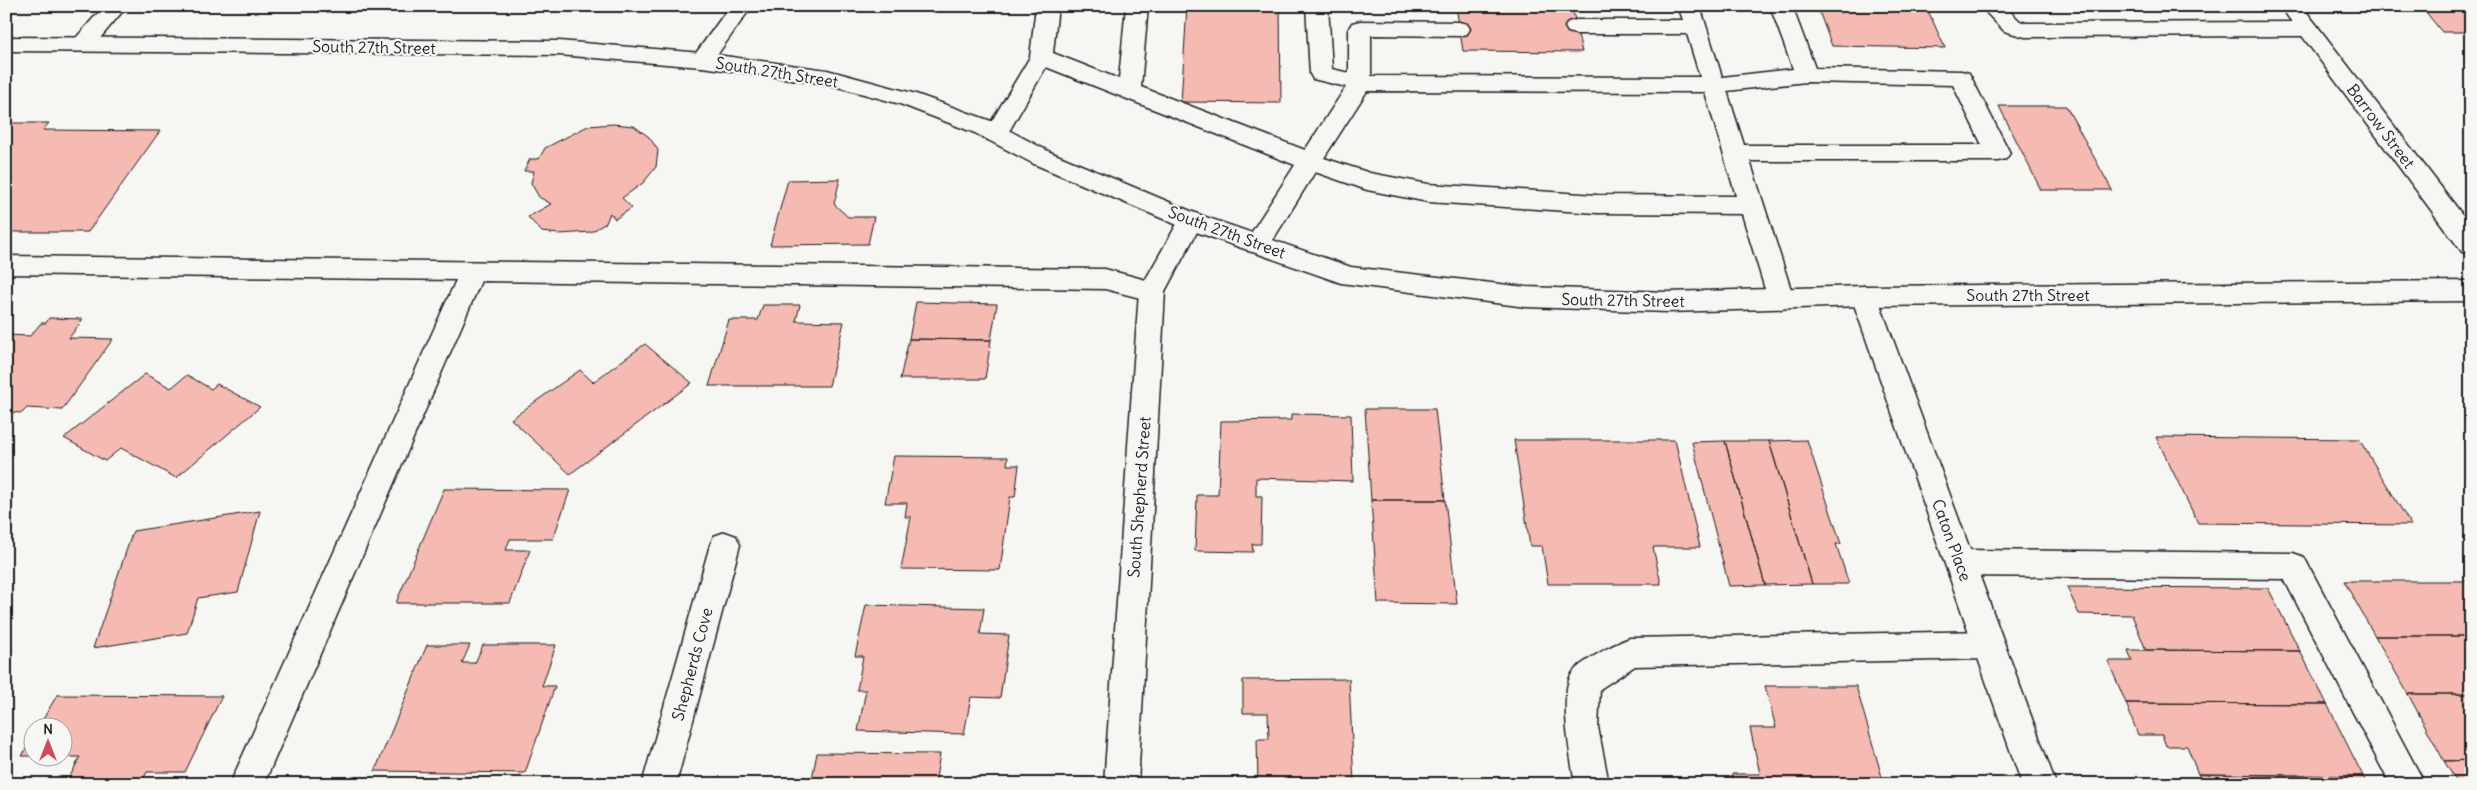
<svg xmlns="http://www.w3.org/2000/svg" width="2477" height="790" font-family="Delius,sans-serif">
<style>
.building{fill:#f5bab1;stroke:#1c1c1c}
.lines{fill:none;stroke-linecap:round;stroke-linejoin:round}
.lane-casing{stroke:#1c1c1c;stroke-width:3}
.street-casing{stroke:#1c1c1c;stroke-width:3}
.secondary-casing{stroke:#1c1c1c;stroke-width:3}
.lane{fill:#f6f6f2;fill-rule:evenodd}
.street{fill:#f6f6f2;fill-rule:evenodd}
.secondary{fill:#f6f6f2;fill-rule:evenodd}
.labels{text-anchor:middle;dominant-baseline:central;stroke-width:4.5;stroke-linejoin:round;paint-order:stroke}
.street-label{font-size:16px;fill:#1c1c1c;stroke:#f6f6f2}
</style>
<rect width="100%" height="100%" fill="#f6f6f2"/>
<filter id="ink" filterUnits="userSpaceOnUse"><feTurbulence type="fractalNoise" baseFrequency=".02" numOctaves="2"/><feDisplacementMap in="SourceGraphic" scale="10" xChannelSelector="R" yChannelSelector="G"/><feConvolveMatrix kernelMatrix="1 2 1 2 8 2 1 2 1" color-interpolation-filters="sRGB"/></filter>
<g filter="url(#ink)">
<!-- building -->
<path class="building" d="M 1187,6 L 1280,6 L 1281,103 L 1181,102 Z
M 1456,6 L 1623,6 L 1624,8 L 1572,7 L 1582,52 L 1463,51 Z
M 1817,6 L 1926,6 L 1945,48 L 1832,46 Z
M 2421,6 L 2471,6 L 2471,32 L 2442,32 Z
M 1999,106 L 2066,106 L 2112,190 L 2041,190 Z
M 13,123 L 49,123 L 43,130 L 160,131 L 88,232 L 6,232 L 6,132 Z
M 613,124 L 634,126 L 649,137 L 658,150 L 656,167 L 643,183 L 622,198 L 632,208 L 615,219 L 610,213 L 606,223 L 591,232 L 559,234 L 542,232 L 528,217 L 551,204 L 539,197 L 531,183 L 534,171 L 524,171 L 530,159 L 539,159 L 545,148 L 588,126 Z
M 840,179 L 834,204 L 848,217 L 874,217 L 868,244 L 770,245 L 788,180 Z
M 916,302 L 997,304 L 991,340 L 909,339 Z
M 763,305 L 800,305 L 796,321 L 844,322 L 829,386 L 709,386 L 729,320 L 758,320 Z
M 49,318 L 83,319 L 69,338 L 113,339 L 62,410 L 27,408 L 22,413 L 6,412 L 6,335 L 30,336 L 41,323 L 46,323 Z
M 909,339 L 991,340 L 985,379 L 900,379 Z
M 645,344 L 692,383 L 570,474 L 511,419 L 580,370 L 593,382 Z
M 145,374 L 171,388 L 187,375 L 211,389 L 217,384 L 260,407 L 176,478 L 121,448 L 105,461 L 64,438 Z
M 1365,409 L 1435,409 L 1445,500 L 1371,500 Z
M 1291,414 L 1351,415 L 1353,481 L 1256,478 L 1256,496 L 1262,496 L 1261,544 L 1252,544 L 1253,552 L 1195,551 L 1197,495 L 1218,495 L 1221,421 L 1291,420 Z
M 2156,437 L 2359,439 L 2411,525 L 2198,523 Z
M 1514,440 L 1675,440 L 1700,547 L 1653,547 L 1661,584 L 1548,584 L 1542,546 L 1530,546 Z
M 1807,440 L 1841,544 L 1836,544 L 1849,584 L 1812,584 L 1769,441 Z
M 1725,441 L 1765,585 L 1729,586 L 1692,442 Z
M 1725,441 L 1769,441 L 1812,584 L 1765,585 Z
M 894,456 L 1008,457 L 1007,465 L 1019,465 L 1015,497 L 1010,497 L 1000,570 L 901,569 L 911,517 L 905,517 L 907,503 L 885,503 Z
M 444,489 L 570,490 L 553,539 L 510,539 L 506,550 L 530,550 L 510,603 L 396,603 Z
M 1371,500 L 1445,500 L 1457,604 L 1378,603 Z
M 260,511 L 238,592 L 198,598 L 187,633 L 93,648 L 133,531 Z
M 2344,581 L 2471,581 L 2471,636 L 2375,636 Z
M 2067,587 L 2268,588 L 2300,651 L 2146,650 L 2132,615 L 2079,614 Z
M 866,605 L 984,608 L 980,634 L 1009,635 L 1000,698 L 971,697 L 964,734 L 858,731 L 866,690 L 857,690 L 863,656 L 855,656 Z
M 2375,636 L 2471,636 L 2471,694 L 2408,694 Z
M 427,645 L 470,645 L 462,663 L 475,663 L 483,645 L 556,645 L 542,686 L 555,686 L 525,773 L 375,771 Z
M 2128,650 L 2300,651 L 2327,704 L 2126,703 L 2108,661 L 2132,661 Z
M 1349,679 L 1354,784 L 1258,784 L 1257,739 L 1269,739 L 1268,713 L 1243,713 L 1243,680 Z
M 1765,686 L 1856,686 L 1884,784 L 1734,784 L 1732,774 L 1760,774 L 1750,728 L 1776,728 Z
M 2408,694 L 2471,694 L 2471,760 L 2444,761 Z
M 57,695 L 222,696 L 185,772 L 147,772 L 141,784 L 66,784 L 80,757 L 62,757 L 62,728 L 38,728 Z
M 2126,703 L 2327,704 L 2363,776 L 2198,774 L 2187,746 L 2166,746 L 2162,735 L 2138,735 Z
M 32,738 L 32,756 L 22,756 Z
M 817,753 L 940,754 L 935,784 L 811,784 Z
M 2471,760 L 2471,784 L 2458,784 L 2444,761 Z
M 2198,774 L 2363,776 L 2367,784 L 2203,784 Z"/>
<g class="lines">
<defs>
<path id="lane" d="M 104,6 L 127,6 L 91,49 L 83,51 L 75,49 L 72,44 L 75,39 Z
M 730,6 L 752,6 L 710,65 L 702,67 L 694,65 L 691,60 Z
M 1036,6 L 1058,6 L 1053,53 L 1119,79 L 1126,6 L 1148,6 L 1141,87 L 1305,150 L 1346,87 L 1313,79 L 1310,74 L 1306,6 L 1328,6 L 1332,69 L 1349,73 L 1349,28 L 1352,23 L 1360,21 L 1459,22 L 1467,24 L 1470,29 L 1467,34 L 1459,36 L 1371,35 L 1371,76 L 1700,77 L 1687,34 L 1576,34 L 1568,32 L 1565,27 L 1568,22 L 1576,20 L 1683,20 L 1678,6 L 1700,6 L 1722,77 L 1793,69 L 1770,6 L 1792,6 L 1815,68 L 1961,71 L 1969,73 L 2010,153 L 2006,159 L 1998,161 L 1750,161 L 1794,299 L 1790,306 L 1781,309 L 1772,306 L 1768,299 L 1742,214 L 1597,213 L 1428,202 L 1367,190 L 1315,172 L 1266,251 L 1257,253 L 1248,251 L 1244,244 L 1295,165 L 1046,67 L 1004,140 L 996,142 L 988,140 L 984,134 L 1030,57 ZM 1806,82 L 1953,85 L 1982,145 L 1744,145 L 1727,91 ZM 1367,91 L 1705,92 L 1736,196 L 1597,195 L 1428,184 L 1370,173 L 1324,158 Z
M 1980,6 L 2004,6 L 2020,21 L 2026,23 L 2308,22 L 2316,24 L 2319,29 L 2316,34 L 2308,36 L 2025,37 L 2004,31 Z
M 6,256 L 1105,269 L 1161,284 L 1165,291 L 1161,298 L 1152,301 L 1105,289 L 481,281 L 264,784 L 230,784 L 456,280 L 6,274 Z
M 1960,550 L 2293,553 L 2304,557 L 2425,784 L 2390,784 L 2284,579 L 1960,576 L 1949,572 L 1945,563 L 1949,554 Z
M 1989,631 L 2000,635 L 2005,645 L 2000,655 L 1989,659 L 1635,666 L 1600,689 L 1598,727 L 1609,784 L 1575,784 C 1571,760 1557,689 1574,671 C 1582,661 1618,642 1630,638 Z"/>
<path id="street" d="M 1191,212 L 1200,215 L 1203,221 L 1165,291 L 1138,784 L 1104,784 L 1139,291 L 1182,215 Z
M 1864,286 L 1873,289 L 1877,296 L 2056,784 L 2022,784 L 1851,296 L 1855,289 Z
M 725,532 L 736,536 L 740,545 L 676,784 L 642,784 L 710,545 L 714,536 Z"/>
<path id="secondary" d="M 2280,6 L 2302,6 L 2471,226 L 2471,254 L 2462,252 Z
M 6,37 L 559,41 L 702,53 L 827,70 L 916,94 L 991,121 L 1050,152 L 1200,215 L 1351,267 L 1526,287 L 1668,292 L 1864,286 L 2471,281 L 2471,301 L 1864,306 L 1668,312 L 1526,307 L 1341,283 L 1182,227 L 1034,164 L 975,133 L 900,104 L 827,84 L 702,67 L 559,55 L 6,51 Z"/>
</defs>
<!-- lane casing -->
<use href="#lane" class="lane-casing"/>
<!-- street casing -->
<use href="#street" class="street-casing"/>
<!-- secondary casing -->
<use href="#secondary" class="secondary-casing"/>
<!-- lane -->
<use href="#lane" class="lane"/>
<!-- street -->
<use href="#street" class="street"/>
<!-- secondary -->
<use href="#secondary" class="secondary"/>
</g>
</g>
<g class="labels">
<!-- street labels -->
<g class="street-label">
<text transform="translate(374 47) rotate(1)">South 27th Street</text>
<text transform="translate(777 72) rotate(9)">South 27th Street</text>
<text transform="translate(2381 126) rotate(53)">Barrow Street</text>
<text transform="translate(1227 232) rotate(20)">South 27th Street</text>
<text x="2028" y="295">South 27th Street</text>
<text transform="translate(1623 300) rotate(1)">South 27th Street</text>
<text transform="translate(1139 497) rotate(-86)">South Shepherd Street</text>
<text transform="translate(1952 540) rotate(70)">Caton Place</text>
<text transform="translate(692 664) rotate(-75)">Shepherds Cove</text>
</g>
</g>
<!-- margin -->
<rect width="2477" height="790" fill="none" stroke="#f6f6f2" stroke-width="25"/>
<rect x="12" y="12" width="2452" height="765" fill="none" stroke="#1c1c1c" stroke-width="2" filter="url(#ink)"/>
<!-- north arrow -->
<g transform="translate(48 742)"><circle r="24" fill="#f6f6f2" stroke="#9f9f9c"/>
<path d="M0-4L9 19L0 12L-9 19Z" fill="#d1495b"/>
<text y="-8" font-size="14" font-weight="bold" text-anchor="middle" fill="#1c1c1c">N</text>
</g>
</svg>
